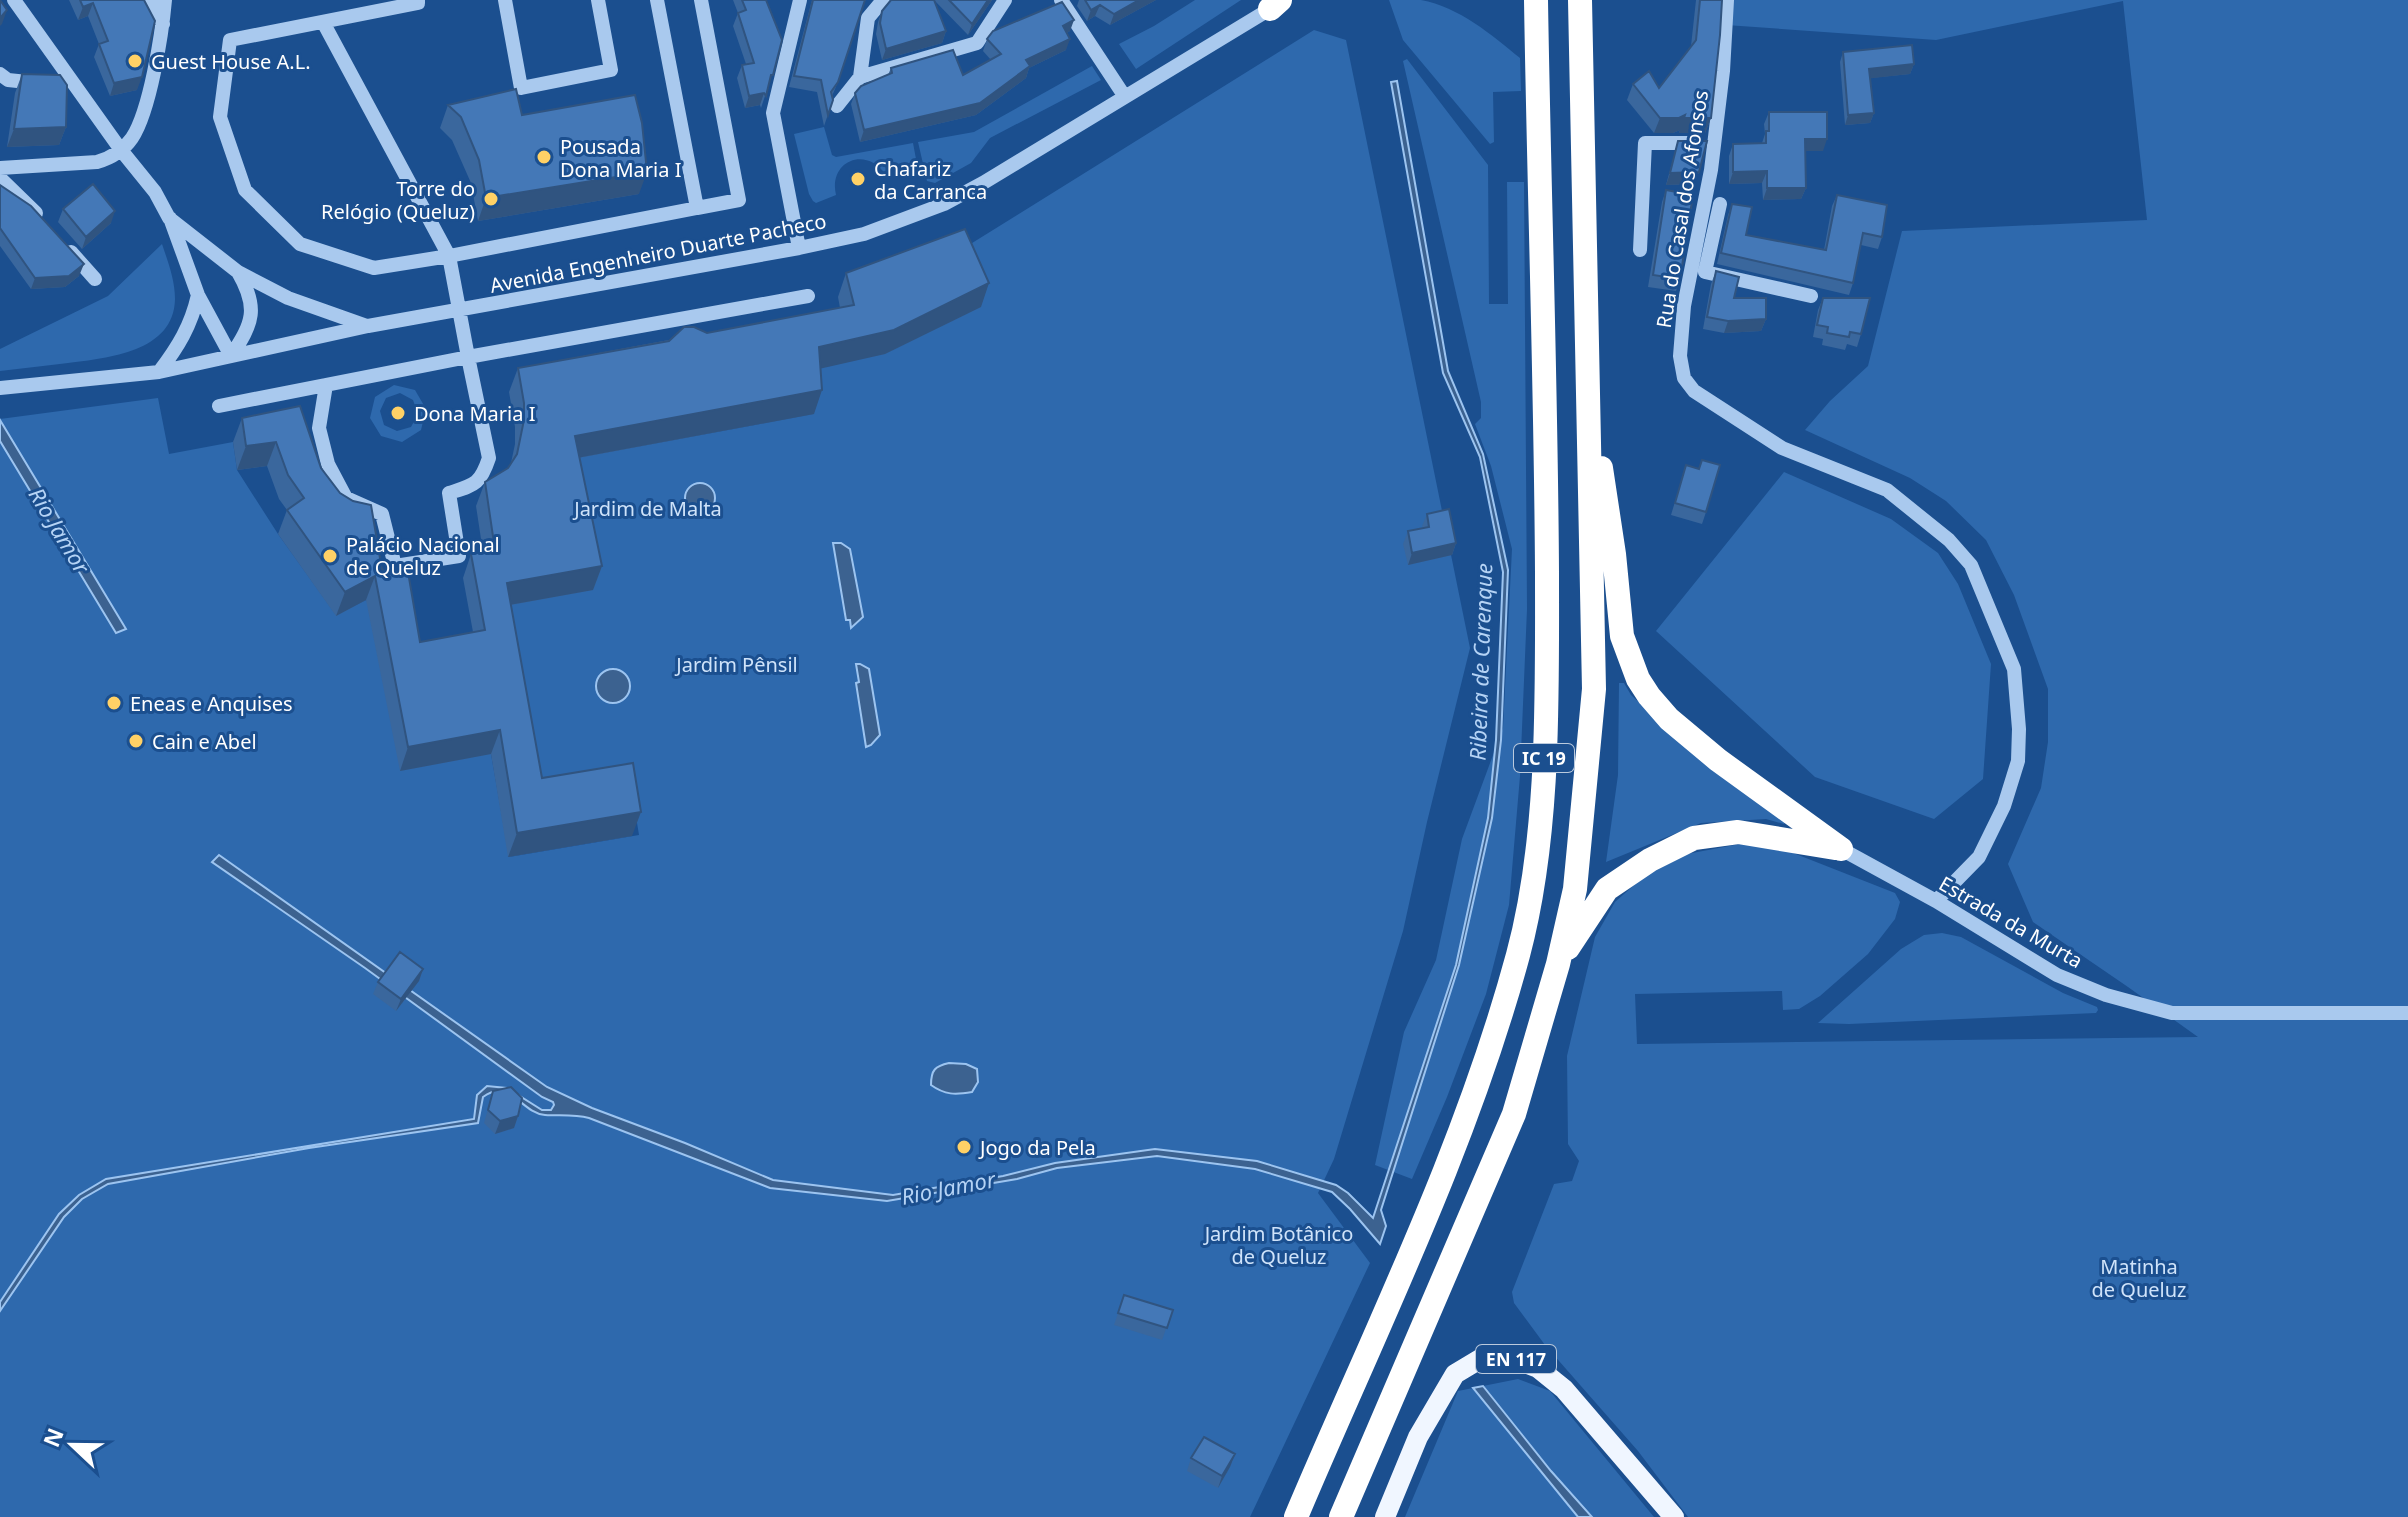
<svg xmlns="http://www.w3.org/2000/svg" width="2408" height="1517" font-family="'Noto Sans',sans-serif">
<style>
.green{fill:#2e69ad;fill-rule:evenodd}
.water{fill:#3c6290;stroke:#9cc4f0;stroke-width:2}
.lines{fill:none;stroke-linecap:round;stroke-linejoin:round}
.minor{stroke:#a9c9ee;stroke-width:14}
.major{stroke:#f0f6ff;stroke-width:20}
.highway{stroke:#fff;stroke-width:24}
.wall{fill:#3a679d}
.shaded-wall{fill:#305480}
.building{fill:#4478b7;stroke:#305480;stroke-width:2}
.poi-dot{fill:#ffd166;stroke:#1b4f8f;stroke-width:3}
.labels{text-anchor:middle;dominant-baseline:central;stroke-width:6;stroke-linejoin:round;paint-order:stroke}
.shield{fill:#1b4f8f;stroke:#bbcadd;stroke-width:2}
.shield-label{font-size:18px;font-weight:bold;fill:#fff}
.poi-label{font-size:20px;fill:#fff;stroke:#1b4f8f;text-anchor:start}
.street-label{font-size:20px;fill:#fff;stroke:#1b4f8f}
.park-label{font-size:20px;fill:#cfe3fa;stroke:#1b4f8f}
.water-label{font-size:22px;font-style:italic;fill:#b5d3f5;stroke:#1b4f8f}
</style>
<rect width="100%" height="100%" fill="#1b4f8f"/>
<!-- green -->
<path class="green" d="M 1195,0 L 1241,0 L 1136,69 L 1119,44 L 1154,26 Z
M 1389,0 C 1400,0 1411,0 1421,0 C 1459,7 1492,35 1520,58 L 1521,91 L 1493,92 L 1494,142 L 1490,144 L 1403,40 Z
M 1726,0 L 2408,0 L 2408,1517 L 1688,1517 L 1638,1451 L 1545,1345 L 1514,1303 L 1512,1292 L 1554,1184 L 1572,1181 L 1579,1161 L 1568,1144 L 1567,1056 L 1595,937 L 1615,902 L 1642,878 L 1687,854 L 1745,843 L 1773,845 L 1895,893 L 1900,902 L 1895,919 L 1868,954 L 1820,996 L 1799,1009 L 1783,1010 L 1782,991 L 1635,994 L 1637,1044 L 2198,1037 L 2128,987 L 2033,922 L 2008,864 L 2041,788 L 2048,742 L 2048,689 L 2014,595 L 1986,540 L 1946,501 L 1910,478 L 1805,430 L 1830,401 L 1868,366 L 1902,231 L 2147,220 L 2123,1 L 1936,40 L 1726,25 Z
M 1314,30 L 1346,40 L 1470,648 L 1427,822 L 1403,931 L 1334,1159 L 1318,1193 L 1370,1263 L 1250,1517 L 0,1517 L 0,419 L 158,398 L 169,454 L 233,442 L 237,470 L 278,534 L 336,615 L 366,600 L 491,754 L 509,857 L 639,835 L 631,786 L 533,802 L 499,607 L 566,460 L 813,414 L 810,371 L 956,253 Z
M 1407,59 L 1488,165 L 1489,304 L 1508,304 L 1507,182 L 1524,182 L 1527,609 L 1520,776 L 1509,905 L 1486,994 L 1447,1097 L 1412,1179 L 1375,1165 L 1404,1032 L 1436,960 L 1462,839 L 1503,728 L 1512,549 L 1491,466 L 1475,424 L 1481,418 L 1481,402 L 1403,61 Z
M 1092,66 L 1101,80 L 990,138 L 971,163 L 935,183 L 927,181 L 918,142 L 974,132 Z
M 824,127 L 832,155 L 836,157 L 913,143 L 916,159 L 913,166 L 886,175 C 866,145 828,161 836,195 L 816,203 L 813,201 L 809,194 L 794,134 Z
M 162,244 C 168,262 175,280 175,299 C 174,352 108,358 68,363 C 46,366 23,368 0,371 L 0,349 L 108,296 Z
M 394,385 L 415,390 L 426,409 L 421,430 L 402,442 L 381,436 L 370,418 L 375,397 ZM 400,393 L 413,400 L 418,414 L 411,427 L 397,431 L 384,425 L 380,411 L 386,398 Z
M 1784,472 L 1891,519 L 1938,553 L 1958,584 L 1991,664 L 1983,779 L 1934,819 L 1815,777 L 1656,631 Z
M 1619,683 L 1624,683 L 1631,695 L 1699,757 L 1788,819 L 1784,824 L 1766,819 L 1701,823 L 1606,862 L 1618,775 Z
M 1942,933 L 1961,937 L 2063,993 L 2097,1007 L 2098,1010 L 2096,1013 L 1849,1024 L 1818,1023 L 1901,949 L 1924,935 Z
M 1518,1379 L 1550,1391 L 1654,1517 L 1405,1517 L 1458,1391 Z"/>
<!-- water -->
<path class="water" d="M 1397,81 L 1448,371 L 1483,454 L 1508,570 L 1501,740 L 1492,818 L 1459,965 L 1381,1210 L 1386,1226 L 1380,1244 L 1350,1209 L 1332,1192 L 1255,1169 L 1157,1156 L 1057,1168 L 1017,1179 L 887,1201 L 770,1188 L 589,1118 C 574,1114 560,1116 545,1115 C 521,1113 510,1077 483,1097 L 478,1123 L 309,1148 L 108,1184 L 82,1199 L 64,1217 L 0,1311 L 0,1302 L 59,1214 L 79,1195 L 106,1179 L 474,1119 L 477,1095 L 487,1086 L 507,1088 L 542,1110 L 551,1110 L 554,1105 L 553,1102 L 542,1097 L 365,968 L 212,862 L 219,855 L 547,1087 L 592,1108 L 685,1143 L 773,1180 L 893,1195 L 1003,1176 L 1055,1163 L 1155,1149 L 1257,1161 L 1336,1185 L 1348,1193 L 1373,1218 L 1456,965 L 1488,818 L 1496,740 L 1503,572 L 1480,457 L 1443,373 L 1391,82 Z
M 0,420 L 126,629 L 116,633 L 0,441 Z
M685 498a15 15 0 1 1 30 0a15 15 0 1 1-30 0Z
M 833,543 L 841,543 L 850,549 L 863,617 L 851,628 L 850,620 L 846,620 Z
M 856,664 L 860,664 L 869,669 L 880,735 L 871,745 L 866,747 L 856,683 L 859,682 Z
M596 686a17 17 0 1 1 34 0a17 17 0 1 1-34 0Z
M 949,1063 L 966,1064 L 977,1069 L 978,1082 L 972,1092 C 955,1095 945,1095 931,1085 C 931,1070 935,1066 949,1063 Z
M 1483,1386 L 1551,1471 L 1592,1517 L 1578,1517 L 1473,1388 Z"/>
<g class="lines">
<!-- minor -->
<path class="minor" d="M 14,0 L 121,150 L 155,192 L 169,218 L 238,272 L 288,298 L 367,326
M 150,0 L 163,24
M 418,0 L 418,3 L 230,40 L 220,117 L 245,190 L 300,244 L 374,268 L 449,256 L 697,208
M 505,0 L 521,88 L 611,70 L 598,0
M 657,0 L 697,208 L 739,200 L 701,0
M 883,0 L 868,18 L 860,77 L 977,43 L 1005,0
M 1061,0 L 1125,97
M 1727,0 L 1723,71 L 1711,170 L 1684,306 L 1680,356 L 1684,378 L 1694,391 L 1782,448 L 1887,490 L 1949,540 L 1971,565 L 2014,669 L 2019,729 L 2018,761 L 2004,806 L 1979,857 L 1936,901
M 0,74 L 8,80 L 37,83
M 837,106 L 860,77
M 0,168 L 97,162 C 111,158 123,151 132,138 C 150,111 162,34 165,0
M 0,178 L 36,213
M 1720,204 L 1705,272 L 1811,296
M 170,218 L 198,295 L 231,356
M 799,248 L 773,113 L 800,0
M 1640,250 L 1645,143 L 1694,143
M 71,252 L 95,279
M 231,356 C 253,323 259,308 238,272
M 159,372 C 178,347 191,326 198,295
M 326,385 L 319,428 L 328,464 L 346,498 L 382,514 L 395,566 L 459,556 L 449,493 C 474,485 480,485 489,458 L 468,357 L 808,296
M 0,388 L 159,372 L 368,326 L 799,248 L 864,234 L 944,204 L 983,183 L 1270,9
M 219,406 L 468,357 L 449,256 L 323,22
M 1841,849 L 1936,901 L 2057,975 L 2106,995 L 2172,1013 L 2408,1013"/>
<!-- major -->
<path class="major" d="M 1385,1517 L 1418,1437 L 1455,1374 L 1485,1356 L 1510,1357 L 1538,1368 L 1564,1389 L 1674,1517"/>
<!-- highway -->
<path class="highway" d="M 1270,9 L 1280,0
M 1601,468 L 1614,554 L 1622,636 L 1638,679 L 1649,696 L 1669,719 L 1718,760 L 1841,849
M 1568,948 L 1607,889 L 1650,860 L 1694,838 L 1738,832 L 1835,848
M 1296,1517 C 1374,1332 1465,1151 1518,955 C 1550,836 1547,696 1547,573 C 1546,382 1539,191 1536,0
M 1341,1517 L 1514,1114 L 1558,964 L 1575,889 L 1594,689 L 1580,0"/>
</g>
<!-- wall -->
<path class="wall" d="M 69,0 L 144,0 L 137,90 L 110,96 L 94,57 L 99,44 L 88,16 L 78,20 Z
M 733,0 L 766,0 L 769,87 L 768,87 L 761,108 L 760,105 L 745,108 L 737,78 L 742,65 L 746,64 L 733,26 L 738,13 Z
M 812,0 L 865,0 L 838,82 L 832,96 L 833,100 L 824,126 L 817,92 L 789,87 Z
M 934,0 L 992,0 L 968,35 Z
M 1079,0 L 1156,0 L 1110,25 L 1095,16 L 1087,21 L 1077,6 Z
M 1696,0 L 1722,0 L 1711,118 L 1705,133 L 1679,133 L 1680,130 L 1673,133 L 1654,133 L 1627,100 L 1633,84 L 1659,88 L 1691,46 Z
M 882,11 L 946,31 L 942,43 L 882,60 L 876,34 L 878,22 Z
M 1070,31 L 1067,33 L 1066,50 L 1029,68 L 1026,78 L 976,115 L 860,142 L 851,104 L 855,93 L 888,75 L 891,68 L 963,75 L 991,60 L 983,51 L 987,39 Z
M 1843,52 L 1914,64 L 1910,74 L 1870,78 L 1874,113 L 1870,123 L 1845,125 L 1840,62 Z
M 22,74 L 66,127 L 59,145 L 7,147 L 15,93 Z
M 448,105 L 522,115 L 639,194 L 478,221 L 471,183 L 452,140 L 440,128 Z
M 1769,112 L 1823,151 L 1805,151 L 1806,188 L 1801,199 L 1763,200 L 1762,183 L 1729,184 L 1729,156 L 1733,144 L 1762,143 L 1765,134 L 1764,124 Z
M 1678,141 L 1699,172 L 1694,184 L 1666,185 Z
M 0,185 L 79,276 L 65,287 L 31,289 L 0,246 Z
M 1666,190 L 1680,279 L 1676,291 L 1648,287 L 1662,202 Z
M 1837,195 L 1882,237 L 1878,249 L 1861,245 L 1853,283 L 1849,295 L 1717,264 L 1728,215 L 1732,204 L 1746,235 L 1824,250 L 1832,206 Z
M 63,209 L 111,223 L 82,249 L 58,222 Z
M 1716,271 L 1734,298 L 1766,319 L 1761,331 L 1724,333 L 1703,329 L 1711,284 Z
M 846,273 L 981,307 L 885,354 L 820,368 L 814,414 L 579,458 L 602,566 L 593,590 L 511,605 L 542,778 L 632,836 L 508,857 L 491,754 L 400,771 L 366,600 L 336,616 L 278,534 L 287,510 L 279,499 L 267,466 L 237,470 L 233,442 L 242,418 L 321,468 L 382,570 L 420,642 L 473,632 L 463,578 L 471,554 L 483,552 L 476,506 L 485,482 L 508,468 L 511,463 L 515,444 L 515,427 L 509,392 L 518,368 L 840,308 L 838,297 Z
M 1823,298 L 1861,334 L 1857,347 L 1847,344 L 1845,350 L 1822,345 L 1823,339 L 1813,337 L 1818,310 Z
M 1702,460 L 1706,512 L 1702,524 L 1671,515 L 1686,465 L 1699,469 Z
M 1427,514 L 1456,543 L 1452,555 L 1408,565 L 1403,544 L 1408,531 L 1423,528 L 1422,526 Z
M 423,969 L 419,981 L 396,1011 L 373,994 L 378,982 Z
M 493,1091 L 518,1116 L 514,1128 L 495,1134 L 484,1123 Z
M 1124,1295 L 1173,1310 L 1162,1340 L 1114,1325 Z
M 1235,1454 L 1230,1467 L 1218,1488 L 1187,1471 L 1191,1458 Z"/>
<!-- shaded-wall -->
<path class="shaded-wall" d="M 988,0 L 992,0 L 968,35 L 972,24 Z
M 1139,0 L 1156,0 L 1110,25 L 1114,14 Z
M 93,3 L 88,16 L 78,20 L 83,7 Z
M 1100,5 L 1095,16 L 1087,21 L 1091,10 Z
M 7,10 L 2,24 L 0,26 L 0,18 Z
M 1074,20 L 1070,31 L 1059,37 L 1063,26 Z
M 946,31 L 942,43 L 882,60 L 886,49 Z
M 1070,39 L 1066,50 L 1029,68 L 1026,78 L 976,115 L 860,142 L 864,130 L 1026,60 Z
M 1914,64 L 1910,74 L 1865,79 L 1869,69 Z
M 142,77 L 137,90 L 110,96 L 114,83 Z
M 764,93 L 760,105 L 745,108 L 749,96 Z
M 1874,113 L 1870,123 L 1845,125 L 1848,115 Z
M 1685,115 L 1680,130 L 1673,133 L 1654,133 L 1660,118 Z
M 1684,118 L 1711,118 L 1705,133 L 1679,133 Z
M 66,127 L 59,145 L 7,147 L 14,129 Z
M 1805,139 L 1827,139 L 1823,151 L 1800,151 Z
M 1767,171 L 1762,183 L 1729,184 L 1733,172 Z
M 647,172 L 639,194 L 478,221 L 486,198 Z
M 1699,172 L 1694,184 L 1666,185 L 1670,173 Z
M 1767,188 L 1806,188 L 1801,199 L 1763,200 Z
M 115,211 L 111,223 L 82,249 L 86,237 Z
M 84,264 L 79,276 L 65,287 L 31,289 L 35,278 Z
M 989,283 L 981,307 L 885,354 L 810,371 L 819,347 Z
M 1766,319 L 1761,331 L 1724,333 L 1728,321 Z
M 822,390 L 814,414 L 566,460 L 575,436 Z
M 276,442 L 267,466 L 237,470 L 246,446 Z
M 1456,543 L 1452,555 L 1408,565 L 1412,553 Z
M 602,566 L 593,590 L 499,607 L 507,583 Z
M 375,576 L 366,600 L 336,616 L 345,592 Z
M 500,730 L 491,754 L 400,771 L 408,747 Z
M 641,812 L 632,836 L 508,857 L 517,833 Z
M 423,969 L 419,981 L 396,1011 L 401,999 Z
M 518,1116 L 514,1128 L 495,1134 L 500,1121 Z
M 1235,1454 L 1230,1467 L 1218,1488 L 1222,1476 Z"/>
<!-- building -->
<path class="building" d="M 0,0 L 7,10 L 0,18 Z
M 80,0 L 144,0 L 155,21 L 142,77 L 114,83 L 99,44 L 108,41 L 93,3 L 83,7 Z
M 742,0 L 766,0 L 782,40 L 773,75 L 771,75 L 766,96 L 764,93 L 749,96 L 742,65 L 754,63 L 738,13 L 746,10 Z
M 813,0 L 865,0 L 838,82 L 831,92 L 833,100 L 828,115 L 821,80 L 794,76 Z
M 891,0 L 934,0 L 946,31 L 886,49 L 880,23 L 882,11 Z
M 949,0 L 988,0 L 972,24 Z
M 1085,0 L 1139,0 L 1114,14 L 1100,5 L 1091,10 Z
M 1700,0 L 1722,0 L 1720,35 L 1711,118 L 1684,118 L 1685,115 L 1679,118 L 1660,118 L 1633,84 L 1649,71 L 1659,88 L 1696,40 Z
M 1062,2 L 1074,20 L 1063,26 L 1070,39 L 1026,60 L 1030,66 L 980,103 L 864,130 L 855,93 L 861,86 L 892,73 L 891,68 L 953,50 L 963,75 L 1001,54 L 987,39 L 993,31 Z
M 1912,45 L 1914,64 L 1869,69 L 1874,113 L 1848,115 L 1843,52 Z
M 22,74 L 60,75 L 67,85 L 66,127 L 14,129 Z
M 516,89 L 522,115 L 635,95 L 642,123 L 647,172 L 486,198 L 479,160 L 461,117 L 448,105 Z
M 1769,112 L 1827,112 L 1827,139 L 1805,139 L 1806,188 L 1767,188 L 1767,171 L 1733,172 L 1733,144 L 1766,143 L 1766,131 L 1769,131 Z
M 1678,141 L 1707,141 L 1699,172 L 1670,173 Z
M 93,184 L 115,211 L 86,237 L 63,209 Z
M 0,185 L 31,206 L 84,264 L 69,276 L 35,278 L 0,228 Z
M 1666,190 L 1693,195 L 1680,279 L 1653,275 Z
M 1837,195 L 1887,205 L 1882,237 L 1863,233 L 1853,283 L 1721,253 L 1732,204 L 1752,207 L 1746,235 L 1826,250 Z
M 965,229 L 989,283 L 894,330 L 819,347 L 822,390 L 575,436 L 602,566 L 507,583 L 542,778 L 633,763 L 641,812 L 517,833 L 500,730 L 408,747 L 375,576 L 345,592 L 287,510 L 304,498 L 288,475 L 276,442 L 246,446 L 242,418 L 300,406 L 321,468 L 340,493 L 353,501 L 371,505 L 382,570 L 407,566 L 420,642 L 485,630 L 471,554 L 495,550 L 485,482 L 508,468 L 517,454 L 524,420 L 524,403 L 518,368 L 669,341 L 684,327 L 694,327 L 707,333 L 854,305 L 846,273 Z
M 1716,271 L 1739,277 L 1734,298 L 1766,298 L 1766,319 L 1728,321 L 1707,317 Z
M 1823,298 L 1870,298 L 1861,334 L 1850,332 L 1849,337 L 1827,333 L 1828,327 L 1817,325 Z
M 1702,460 L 1720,465 L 1706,512 L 1675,503 L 1686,465 L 1699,469 Z
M 1449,509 L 1456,543 L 1412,553 L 1408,531 L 1429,527 L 1427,514 Z
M 400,952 L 423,969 L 401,999 L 378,982 Z
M 511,1087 L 522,1098 L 518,1116 L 500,1121 L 488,1110 L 493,1091 Z
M 1124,1295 L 1173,1310 L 1167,1328 L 1118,1313 Z
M 1204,1437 L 1235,1454 L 1222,1476 L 1191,1458 Z"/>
<!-- markers -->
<g class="poi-dot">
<circle cx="135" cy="61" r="8"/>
<circle cx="544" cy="157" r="8"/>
<circle cx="858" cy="179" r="8"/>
<circle cx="491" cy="199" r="8"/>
<circle cx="398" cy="413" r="8"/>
<circle cx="330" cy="556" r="8"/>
<circle cx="114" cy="703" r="8"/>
<circle cx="136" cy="741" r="8"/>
<circle cx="964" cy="1147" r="8"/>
</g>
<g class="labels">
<!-- shield labels -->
<g class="shield">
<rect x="1514" y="744" width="60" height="28" rx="6"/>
<rect x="1476" y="1345" width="80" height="28" rx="6"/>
</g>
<g class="shield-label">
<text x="1544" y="758">IC 19</text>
<text x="1516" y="1359">EN 117</text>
</g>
<!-- poi labels -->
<g class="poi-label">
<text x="151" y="61">Guest House A.L.</text>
<text x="560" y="146">Pousada<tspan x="560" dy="23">Dona Maria I</tspan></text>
<text x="874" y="168">Chafariz<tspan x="874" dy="23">da Carranca</tspan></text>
<text x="475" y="188" text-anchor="end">Torre do<tspan x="475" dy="23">Relógio (Queluz)</tspan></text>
<text x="414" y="413">Dona Maria I</text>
<text x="346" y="544">Palácio Nacional<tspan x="346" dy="23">de Queluz</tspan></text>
<text x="130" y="703">Eneas e Anquises</text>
<text x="152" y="741">Cain e Abel</text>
<text x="980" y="1147">Jogo da Pela</text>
</g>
<!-- street labels -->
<g class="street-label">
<text transform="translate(1682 209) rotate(-81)">Rua do Casal dos Afonsos</text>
<text transform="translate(658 253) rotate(-11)">Avenida Engenheiro Duarte Pacheco</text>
<text transform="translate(2011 922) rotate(30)">Estrada da Murta</text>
</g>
<!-- park labels -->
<g class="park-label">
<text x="648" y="508">Jardim de Malta</text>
<text x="737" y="664">Jardim Pênsil</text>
<text x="1279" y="1233">Jardim Botânico<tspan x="1279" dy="23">de Queluz</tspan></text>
<text x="2139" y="1266">Matinha<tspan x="2139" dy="23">de Queluz</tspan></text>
</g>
<!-- water labels -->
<g class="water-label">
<text transform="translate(60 530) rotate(59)">Rio Jamor</text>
<text transform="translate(1480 662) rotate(-88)">Ribeira de Carenque</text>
<text transform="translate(948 1187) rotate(-11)">Rio Jamor</text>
</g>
</g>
<!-- north arrow -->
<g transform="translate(72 1445) rotate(292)" stroke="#1b4f8f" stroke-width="6" paint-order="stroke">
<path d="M0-6L14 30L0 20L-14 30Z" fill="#ffffff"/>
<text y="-12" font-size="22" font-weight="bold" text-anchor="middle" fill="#ffffff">N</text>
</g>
</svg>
